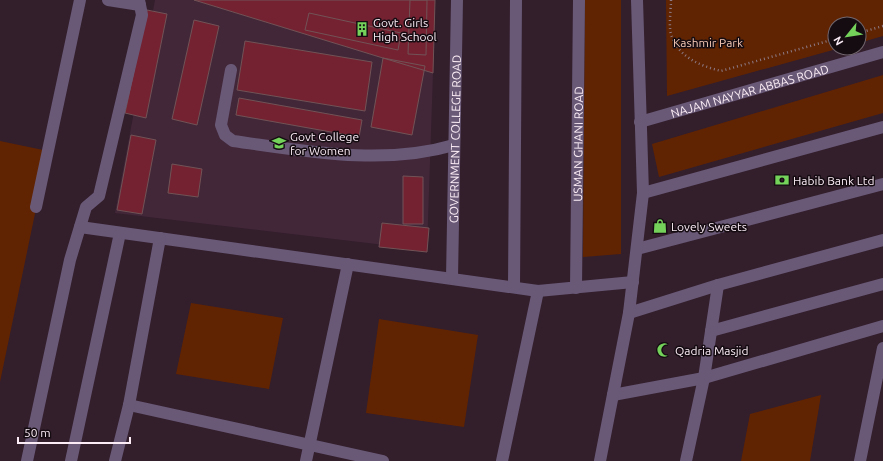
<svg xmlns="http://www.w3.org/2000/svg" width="883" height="461" font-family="Ubuntu,sans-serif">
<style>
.built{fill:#422739}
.green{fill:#612402}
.building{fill:#742232;stroke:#715356}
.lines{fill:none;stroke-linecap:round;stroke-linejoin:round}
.path{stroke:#8d7b87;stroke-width:2.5;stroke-dasharray:1 3;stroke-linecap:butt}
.minor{stroke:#695977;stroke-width:12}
.labels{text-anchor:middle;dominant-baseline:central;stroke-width:3;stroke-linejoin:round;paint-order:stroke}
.poi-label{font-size:12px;fill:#fbecf5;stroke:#150c12;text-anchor:start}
.park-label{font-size:12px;fill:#f5c8b5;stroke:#150c12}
.street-label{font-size:12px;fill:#fbecf5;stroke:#150c12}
</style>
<rect width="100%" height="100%" fill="#331e2c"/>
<!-- built -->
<path class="built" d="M 155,0 L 194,0 L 433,73 L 427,250 L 115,213 Z"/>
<!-- green -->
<path class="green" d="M 585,0 L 621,0 L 621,254 L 583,257 Z
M 666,0 L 883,0 L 883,36 L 859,43 L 859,24 L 835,24 L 835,48 L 840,48 L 667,96 Z
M 883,75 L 883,113 L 659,177 L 652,144 Z
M 0,141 L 48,151 L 0,382 Z
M 191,303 L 283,318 L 269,389 L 176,374 Z
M 379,319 L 478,335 L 464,427 L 366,413 Z
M 821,395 L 810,461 L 741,461 L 750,414 Z"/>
<!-- building -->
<path class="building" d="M 194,0 L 435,0 L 433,73 L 383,58 Z
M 410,0 L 427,0 L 426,55 L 408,54 Z
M 147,10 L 167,14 L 146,118 L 125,113 Z
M 309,13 L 401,33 L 398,50 L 305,30 Z
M 194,20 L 219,26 L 197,125 L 172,119 Z
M 245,41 L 372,62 L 365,111 L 237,90 Z
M 383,58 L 425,66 L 412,135 L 371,127 Z
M 239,98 L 362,120 L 359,137 L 236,115 Z
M 131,135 L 156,140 L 142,214 L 117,210 Z
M 172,164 L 202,169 L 198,197 L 168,193 Z
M 403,176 L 423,177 L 423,224 L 403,224 Z
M 382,223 L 429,228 L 427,252 L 379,247 Z"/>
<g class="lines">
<!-- path -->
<path class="path" d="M 671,0 C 671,9 668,30 672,37 C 680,58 701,66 721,71 L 835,39
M 859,33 L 883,26"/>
<!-- minor -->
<g class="minor">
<path d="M 108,0 L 140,5"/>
<path d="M 231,70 L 221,125 L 225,135 L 233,141 C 306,151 383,166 454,145"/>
<path id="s1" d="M 640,122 L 883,52"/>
<path d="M 643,193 L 883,127"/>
<path d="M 36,207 L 80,0"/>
<path d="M 80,227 L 538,291 L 633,282"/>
<path d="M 637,249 L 883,184"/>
<path id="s2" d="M 452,278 L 457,0"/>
<path d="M 514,287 L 516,0"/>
<path id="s3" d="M 576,288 L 579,0"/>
<path d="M 629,313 L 718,285 L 883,240"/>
<path d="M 711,331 L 883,284"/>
<path d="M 613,395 L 704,378 L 883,326"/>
<path d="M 129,405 L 383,461"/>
<path d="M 27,461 L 70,260 L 86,207 L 99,196 L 142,15 L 139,0"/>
<path d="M 71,461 L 120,233"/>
<path d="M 115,461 L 129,405 L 160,238"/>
<path d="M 306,461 L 348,264"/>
<path d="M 502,461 L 538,291"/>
<path d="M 600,461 L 629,313 L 643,193 L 637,0"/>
<path d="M 686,461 L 704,378 L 718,285"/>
<path d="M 860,461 L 883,348"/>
</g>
</g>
<!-- icons -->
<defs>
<symbol id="building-bare" viewBox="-9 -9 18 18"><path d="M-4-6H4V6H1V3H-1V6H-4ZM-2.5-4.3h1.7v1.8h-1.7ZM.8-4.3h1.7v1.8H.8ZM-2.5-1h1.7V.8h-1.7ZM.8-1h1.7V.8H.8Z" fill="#74d25b" stroke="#150c12" stroke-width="2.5" paint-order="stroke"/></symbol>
<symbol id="university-bare" viewBox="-9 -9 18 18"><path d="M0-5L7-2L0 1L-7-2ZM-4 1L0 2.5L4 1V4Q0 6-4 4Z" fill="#74d25b" stroke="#150c12" stroke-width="2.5" paint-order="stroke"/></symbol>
<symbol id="bank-bare" viewBox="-9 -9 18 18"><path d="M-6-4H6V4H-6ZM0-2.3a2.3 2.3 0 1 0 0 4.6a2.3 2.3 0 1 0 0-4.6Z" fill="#74d25b" stroke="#150c12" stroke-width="2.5" paint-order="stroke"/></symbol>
<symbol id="shop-bare" viewBox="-9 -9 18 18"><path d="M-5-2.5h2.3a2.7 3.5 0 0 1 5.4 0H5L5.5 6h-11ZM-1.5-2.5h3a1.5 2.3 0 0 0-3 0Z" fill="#74d25b" stroke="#150c12" stroke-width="2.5" paint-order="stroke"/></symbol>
<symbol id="mosque-bare" viewBox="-9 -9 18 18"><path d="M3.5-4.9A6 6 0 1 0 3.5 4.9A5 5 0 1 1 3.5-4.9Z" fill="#74d25b" stroke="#150c12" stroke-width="2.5" paint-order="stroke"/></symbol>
</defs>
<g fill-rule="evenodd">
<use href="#building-bare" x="352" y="19" width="20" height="20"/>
<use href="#university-bare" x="269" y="133" width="20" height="20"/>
<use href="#bank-bare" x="772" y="170" width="20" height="20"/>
<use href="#shop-bare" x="650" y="216" width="20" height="20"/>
<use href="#mosque-bare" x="654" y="340" width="20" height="20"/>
</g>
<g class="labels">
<!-- poi labels -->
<g class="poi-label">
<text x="373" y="22">Govt. Girls<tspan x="373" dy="14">High School</tspan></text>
<text x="290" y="136">Govt College<tspan x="290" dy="14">for Women</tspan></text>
<text x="793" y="180">Habib Bank Ltd</text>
<text x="671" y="226">Lovely Sweets</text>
<text x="675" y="350">Qadria Masjid</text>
</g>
<!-- park labels -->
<g class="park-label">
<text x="708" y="42">Kashmir Park</text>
</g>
<!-- street labels -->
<g class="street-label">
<text stroke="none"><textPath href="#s1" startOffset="114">NAJAM NAYYAR ABBAS ROAD</textPath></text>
<text stroke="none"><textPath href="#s2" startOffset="139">GOVERNMENT COLLEGE ROAD</textPath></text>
<text stroke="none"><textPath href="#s3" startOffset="144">USMAN GHANI ROAD</textPath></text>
</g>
</g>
<!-- north arrow -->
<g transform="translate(847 36) rotate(240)"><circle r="19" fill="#150c12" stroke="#71666d"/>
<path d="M0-3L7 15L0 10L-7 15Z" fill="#74d25b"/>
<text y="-6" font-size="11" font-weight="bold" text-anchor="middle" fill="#fbecf5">N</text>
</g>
<!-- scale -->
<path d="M18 437v6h112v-6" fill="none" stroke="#fbecf5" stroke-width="2"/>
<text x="24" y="437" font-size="12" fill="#fbecf5" stroke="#150c12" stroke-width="3" paint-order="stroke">50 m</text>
</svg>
